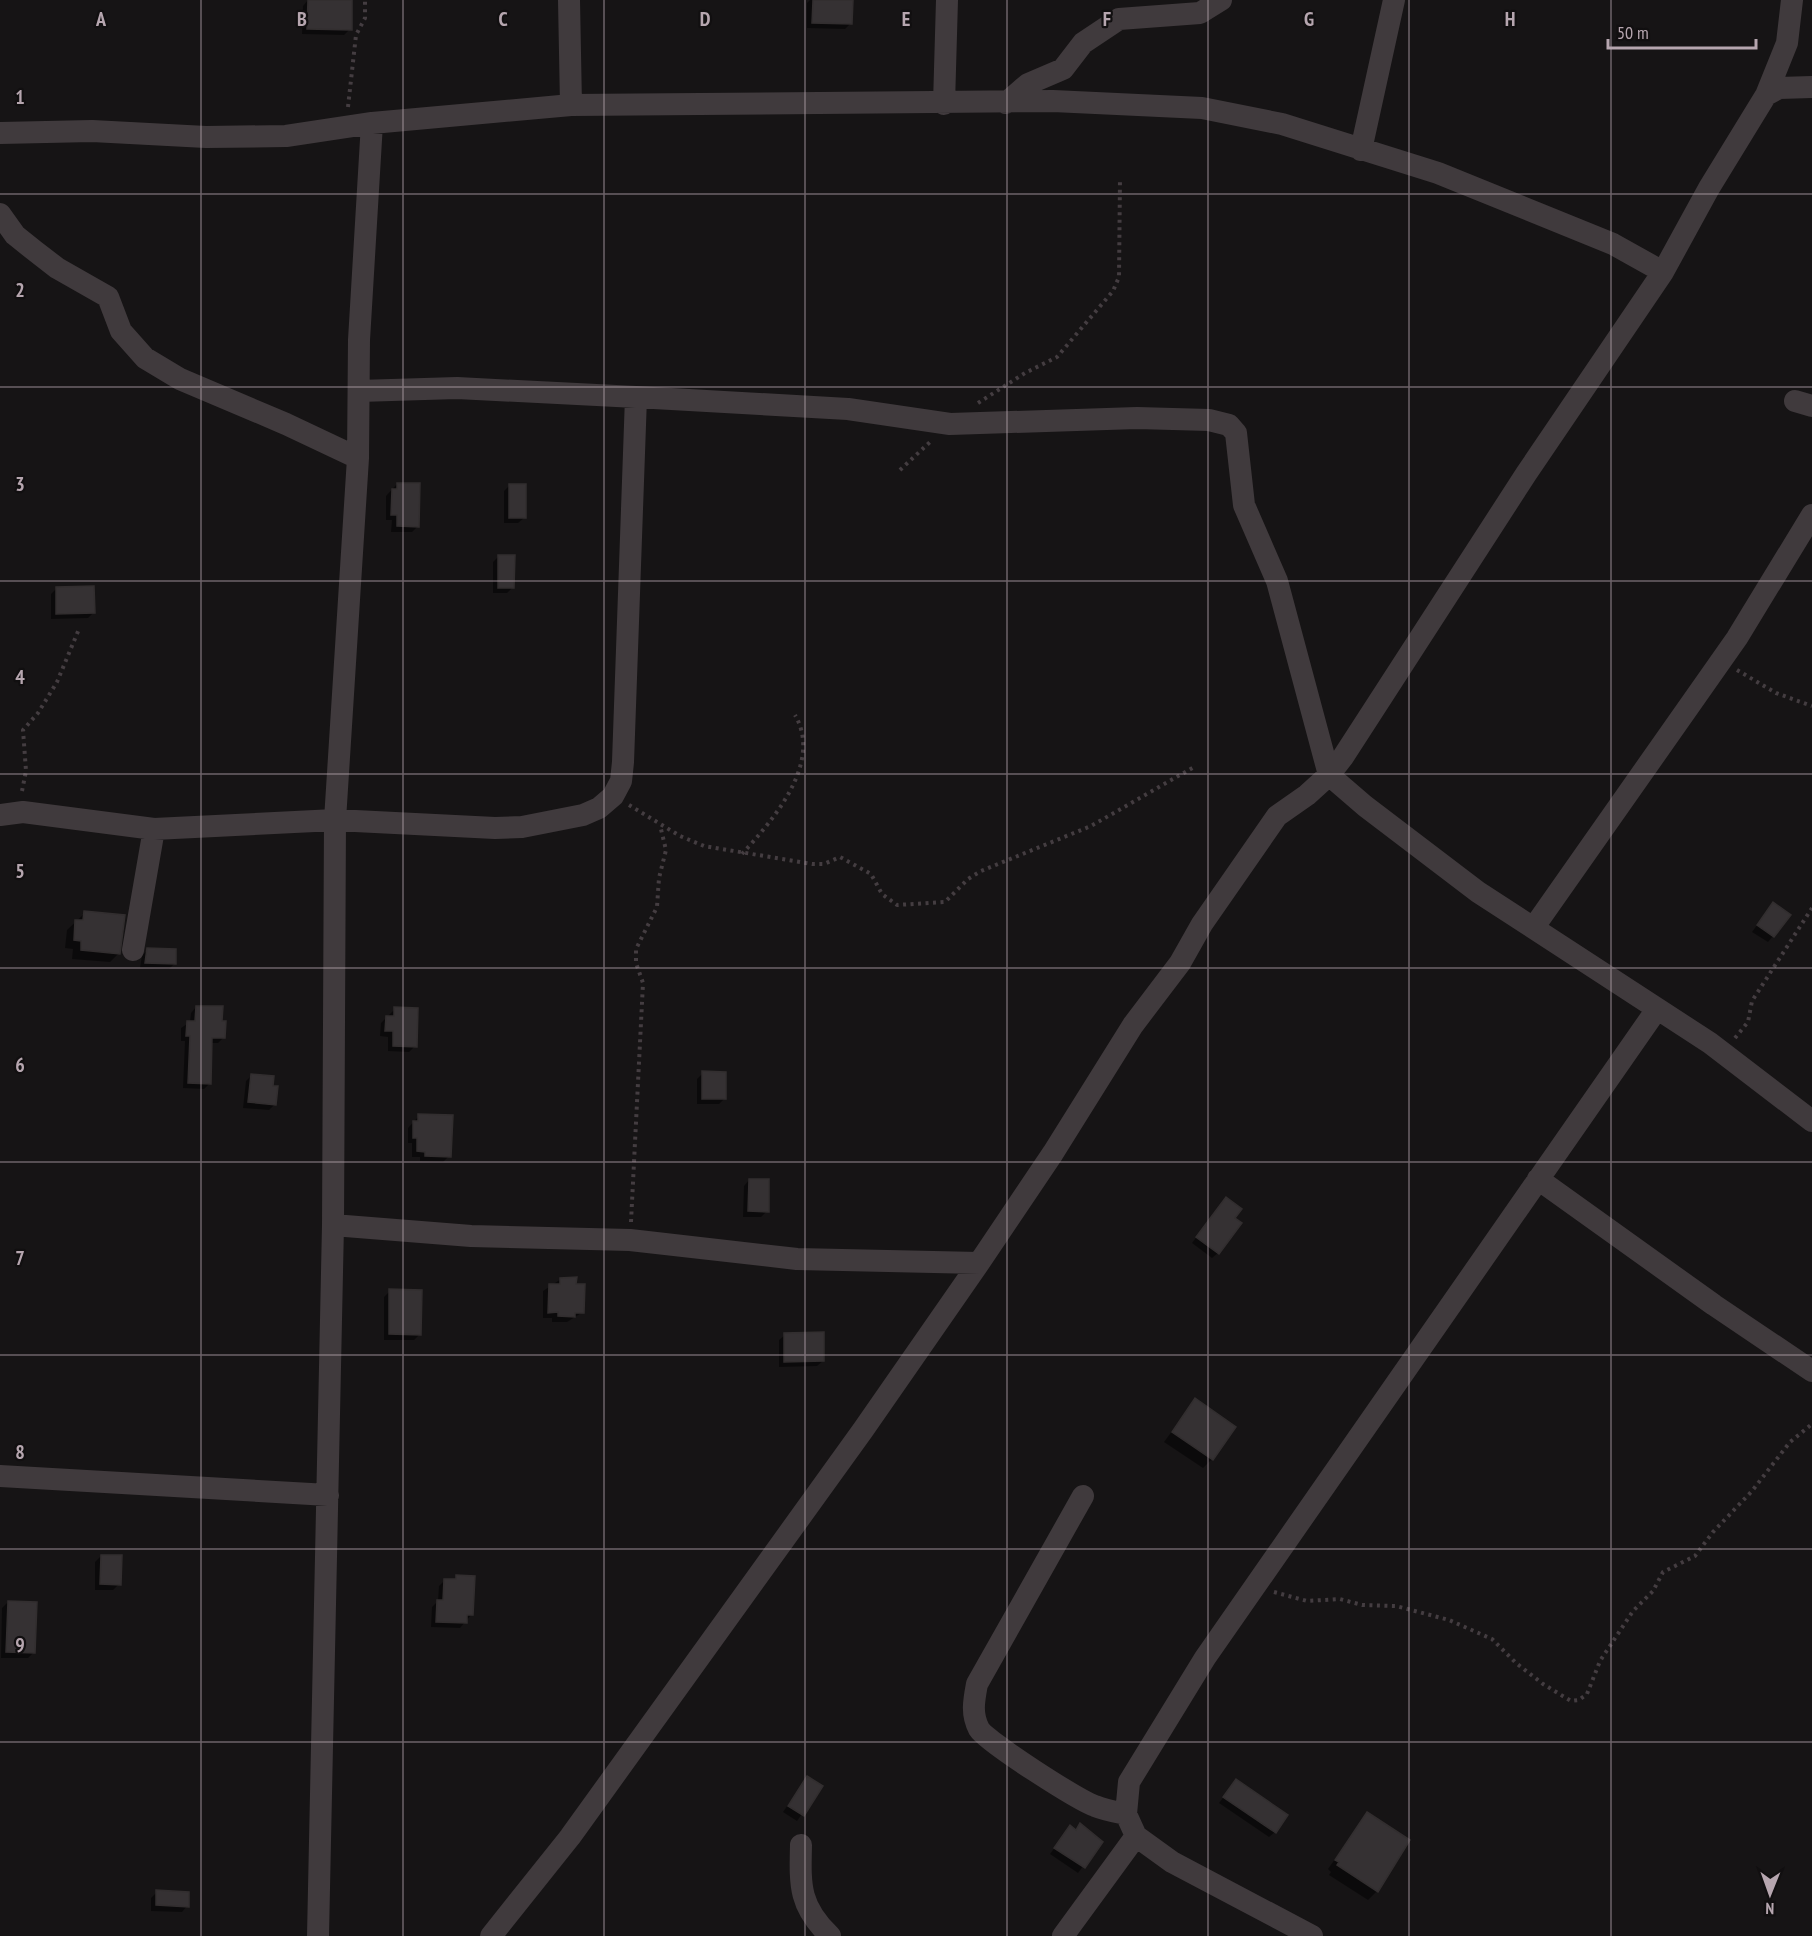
<svg xmlns="http://www.w3.org/2000/svg" width="1812" height="1936" font-family="'PT Sans Narrow',sans-serif">
<style>
.shadow{fill:#0007}
.building{fill:#353133;stroke:#322e2f;stroke-width:1.5}
.lines{fill:none;stroke-linecap:round;stroke-linejoin:round}
.path{stroke:#443d41;stroke-width:4;stroke-dasharray:3 4.5;stroke-linecap:butt}
.minor{stroke:#403a3d;stroke-width:22}
.grid{fill:none;stroke:#b6a6af;stroke-width:1.5;stroke-opacity:0.55}
.grid-label{font-size:20px;text-anchor:middle;font-weight:bold;fill:#b6a6af;stroke:#110f10;stroke-width:4.5;stroke-linejoin:round;paint-order:stroke}
</style>
<rect width="100%" height="100%" fill="#161415"/>
<!-- shadow -->
<path class="shadow" d="M 308,0 L 350,29 L 344,35 L 302,34 L 303,6 Z
M 810,0 L 851,0 L 851,23 L 845,29 L 807,28 L 807,3 Z
M 397,484 L 418,526 L 412,532 L 391,532 L 392,520 L 386,520 L 386,496 Z
M 510,485 L 524,518 L 518,523 L 504,523 L 504,491 Z
M 499,556 L 513,587 L 507,593 L 493,593 L 493,562 Z
M 57,588 L 94,612 L 88,618 L 51,619 L 51,594 Z
M 1768,910 L 1773,936 L 1768,942 L 1752,932 Z
M 85,913 L 119,953 L 110,962 L 72,959 L 73,949 L 65,948 L 67,930 Z
M 148,950 L 175,963 L 169,969 L 140,968 L 142,955 Z
M 196,1007 L 220,1023 L 224,1037 L 218,1043 L 210,1043 L 210,1083 L 204,1089 L 183,1088 L 185,1041 L 181,1041 L 181,1028 L 190,1022 L 191,1013 Z
M 395,1009 L 415,1046 L 409,1052 L 388,1051 L 388,1037 L 380,1036 L 381,1023 Z
M 703,1073 L 724,1099 L 719,1104 L 697,1104 L 697,1079 Z
M 252,1075 L 272,1087 L 275,1104 L 269,1110 L 243,1108 L 246,1081 Z
M 419,1116 L 449,1156 L 443,1162 L 420,1161 L 420,1157 L 412,1157 L 412,1143 L 408,1143 L 408,1128 Z
M 749,1180 L 767,1211 L 761,1217 L 743,1217 L 744,1186 Z
M 1221,1205 L 1233,1219 L 1218,1253 L 1212,1258 L 1192,1243 Z
M 561,1279 L 575,1286 L 583,1312 L 567,1322 L 552,1322 L 552,1318 L 543,1318 L 543,1291 Z
M 390,1291 L 420,1334 L 414,1340 L 384,1340 L 384,1297 Z
M 785,1335 L 823,1361 L 817,1366 L 779,1367 L 779,1340 Z
M 1195,1400 L 1212,1459 L 1203,1468 L 1164,1442 Z
M 101,1556 L 119,1584 L 113,1590 L 95,1590 L 95,1562 Z
M 457,1577 L 472,1614 L 460,1628 L 431,1627 L 432,1607 L 438,1601 L 439,1586 L 445,1580 L 453,1581 Z
M 8,1602 L 34,1652 L 28,1658 L 1,1658 L 2,1608 Z
M 807,1778 L 821,1787 L 797,1821 L 783,1812 Z
M 1236,1781 L 1275,1832 L 1269,1837 L 1219,1803 Z
M 1367,1814 L 1408,1841 L 1377,1891 L 1368,1900 L 1329,1875 L 1331,1872 L 1328,1869 Z
M 1080,1825 L 1101,1842 L 1078,1873 L 1050,1854 L 1070,1827 L 1075,1831 Z
M 157,1892 L 187,1906 L 182,1912 L 151,1911 L 151,1898 Z"/>
<!-- building -->
<path class="building" d="M 308,0 L 352,0 L 352,30 L 307,29 Z
M 813,0 L 853,0 L 852,24 L 812,23 Z
M 397,483 L 420,483 L 419,527 L 397,526 L 397,515 L 391,515 L 392,489 L 397,489 Z
M 509,484 L 526,484 L 526,518 L 509,518 Z
M 498,555 L 515,555 L 514,588 L 498,588 Z
M 94,586 L 95,613 L 56,614 L 56,587 Z
M 1773,902 L 1791,915 L 1774,937 L 1757,925 Z
M 84,911 L 125,915 L 120,954 L 81,950 L 81,941 L 74,940 L 75,920 L 83,920 Z
M 147,948 L 176,949 L 176,964 L 145,963 Z
M 196,1006 L 223,1006 L 222,1021 L 226,1021 L 225,1038 L 212,1038 L 211,1084 L 188,1083 L 190,1036 L 186,1036 L 187,1021 L 195,1021 Z
M 394,1007 L 418,1008 L 417,1047 L 393,1046 L 393,1031 L 385,1031 L 386,1016 L 394,1016 Z
M 702,1071 L 726,1072 L 726,1099 L 702,1099 Z
M 251,1074 L 274,1076 L 273,1086 L 278,1086 L 276,1105 L 248,1102 Z
M 418,1114 L 453,1115 L 451,1157 L 425,1156 L 425,1152 L 417,1151 L 417,1138 L 413,1138 L 413,1121 L 418,1121 Z
M 749,1179 L 769,1179 L 769,1212 L 748,1211 Z
M 1226,1197 L 1242,1209 L 1235,1218 L 1242,1223 L 1219,1254 L 1196,1237 Z
M 577,1277 L 576,1284 L 585,1284 L 584,1313 L 575,1313 L 575,1317 L 558,1316 L 558,1312 L 548,1313 L 549,1284 L 560,1284 L 560,1278 Z
M 389,1289 L 422,1290 L 421,1335 L 389,1334 Z
M 824,1332 L 824,1361 L 784,1362 L 784,1333 Z
M 1195,1398 L 1236,1427 L 1213,1460 L 1172,1432 Z
M 101,1555 L 122,1555 L 121,1585 L 100,1584 Z
M 456,1575 L 475,1576 L 473,1615 L 467,1615 L 467,1623 L 436,1622 L 437,1600 L 443,1600 L 444,1579 L 456,1579 Z
M 8,1601 L 37,1602 L 35,1653 L 6,1652 Z
M 807,1776 L 823,1786 L 804,1816 L 788,1806 Z
M 1236,1779 L 1288,1815 L 1276,1833 L 1223,1797 Z
M 1367,1812 L 1410,1840 L 1378,1892 L 1337,1865 L 1339,1862 L 1335,1860 Z
M 1080,1823 L 1103,1842 L 1085,1868 L 1054,1848 L 1070,1825 L 1076,1830 Z
M 156,1890 L 189,1892 L 189,1907 L 156,1905 Z"/>
<g class="lines">
<!-- path -->
<path class="path" d="M 348,107 L 356,35 L 365,18 L 365,0
M 978,403 L 1025,373 L 1057,357 L 1113,291 L 1119,277 L 1120,178
M 900,470 L 930,442
M 1737,670 L 1776,693 L 1812,706
M 22,791 L 26,771 L 23,730 L 38,713 L 57,682 L 79,629
M 629,805 L 680,836 L 704,846 L 812,864 L 824,864 L 840,857 L 871,874 L 882,894 L 897,905 L 945,902 L 968,879 L 981,871 L 1091,826 L 1194,767
M 742,854 C 773,820 823,763 795,715
M 1735,1038 L 1748,1022 L 1752,1001 L 1812,908
M 631,1222 L 643,983 L 636,963 L 636,949 L 657,907 L 659,878 L 666,850 L 660,825
M 1274,1592 L 1307,1601 L 1340,1599 L 1362,1605 L 1396,1606 L 1449,1620 L 1492,1639 L 1516,1663 L 1543,1684 L 1571,1701 L 1579,1700 L 1587,1694 L 1600,1661 L 1633,1611 L 1653,1591 L 1663,1572 L 1695,1556 L 1713,1532 L 1752,1491 L 1790,1442 L 1812,1424"/>
<!-- minor -->
<path class="minor" d="M 569,0 L 571,105
M 1766,95 L 1787,43 L 1792,0
M 1006,103 L 1028,84 L 1063,69 L 1083,43 L 1119,19 L 1200,13 L 1221,0
M 944,104 L 947,0
M 0,133 L 92,131 L 206,137 L 286,136 L 372,123 L 571,105 L 1053,101 L 1202,108 L 1282,124 L 1438,173 L 1613,244 L 1663,272
M 1361,150 L 1394,0
M 0,214 L 15,235 L 35,251 L 57,268 L 108,297 L 121,331 L 145,358 L 180,379 L 286,424 L 358,458
M 359,391 L 457,388 L 636,397 L 848,409 L 950,424 L 1137,418 L 1209,420 L 1229,425 L 1236,433 L 1244,505 L 1277,581 L 1329,775 L 1365,806 L 1478,892 L 1710,1043 L 1812,1121
M 1795,401 L 1812,406
M 0,815 L 23,812 L 154,829 L 335,820 L 495,828 L 522,827 L 583,815 L 599,808 L 613,796 L 621,781 L 623,762 L 636,397
M 1534,927 L 1737,638 L 1812,515
M 133,950 L 154,829
M 1538,1179 L 1714,1305 L 1812,1371
M 333,1225 L 471,1236 L 630,1240 L 797,1259 L 979,1263
M 0,1476 L 328,1495
M 1083,1496 L 977,1684 C 974,1700 971,1714 979,1729 C 987,1742 1078,1800 1095,1806 C 1105,1810 1116,1812 1126,1814
M 801,1845 C 800,1886 799,1906 830,1936
M 318,1936 L 333,1225 L 335,820 L 358,458 L 359,340 L 372,123
M 491,1936 L 570,1837 L 863,1430 L 979,1263 L 1053,1153 L 1133,1025 L 1180,963 L 1202,924 L 1277,816 L 1307,795 L 1329,775 L 1343,757 L 1526,474 L 1663,272 L 1709,188 L 1766,95 L 1779,88 L 1812,87
M 1063,1936 L 1136,1836
M 1312,1936 L 1172,1862 L 1136,1836 L 1126,1814 L 1129,1782 L 1205,1658 L 1657,1009"/>
</g>
<!-- grid -->
<path class="grid" d="M 201,0 L 201,1936M 403,0 L 403,1936M 604,0 L 604,1936M 805,0 L 805,1936M 1007,0 L 1007,1936M 1208,0 L 1208,1936M 1409,0 L 1409,1936M 1611,0 L 1611,1936M 0,194 L 1812,194M 0,387 L 1812,387M 0,581 L 1812,581M 0,774 L 1812,774M 0,968 L 1812,968M 0,1162 L 1812,1162M 0,1355 L 1812,1355M 0,1549 L 1812,1549M 0,1742 L 1812,1742"/>
<g class="grid-label">
<text x="101" y="26">A</text>
<text x="302" y="26">B</text>
<text x="503" y="26">C</text>
<text x="705" y="26">D</text>
<text x="906" y="26">E</text>
<text x="1107" y="26">F</text>
<text x="1309" y="26">G</text>
<text x="1510" y="26">H</text>
<text x="20" y="104">1</text>
<text x="20" y="297">2</text>
<text x="20" y="491">3</text>
<text x="20" y="684">4</text>
<text x="20" y="878">5</text>
<text x="20" y="1072">6</text>
<text x="20" y="1265">7</text>
<text x="20" y="1459">8</text>
<text x="20" y="1652">9</text>
</g>
<!-- north arrow -->
<g transform="translate(1770 1894) rotate(181)" stroke="#110f10" stroke-width="4.5" paint-order="stroke">
<path d="M0-4.5L10 22L0 15L-10 22Z" fill="#b6a6af"/>
<text y="-9" font-size="16" font-weight="bold" text-anchor="middle" fill="#b6a6af">N</text>
</g>
<!-- scale -->
<path d="M1608 39v9h148v-9" fill="none" stroke="#b6a6af" stroke-width="3"/>
<text x="1617" y="39" font-size="18" fill="#b6a6af" stroke="#110f10" stroke-width="4.5" paint-order="stroke">50 m</text>
</svg>
